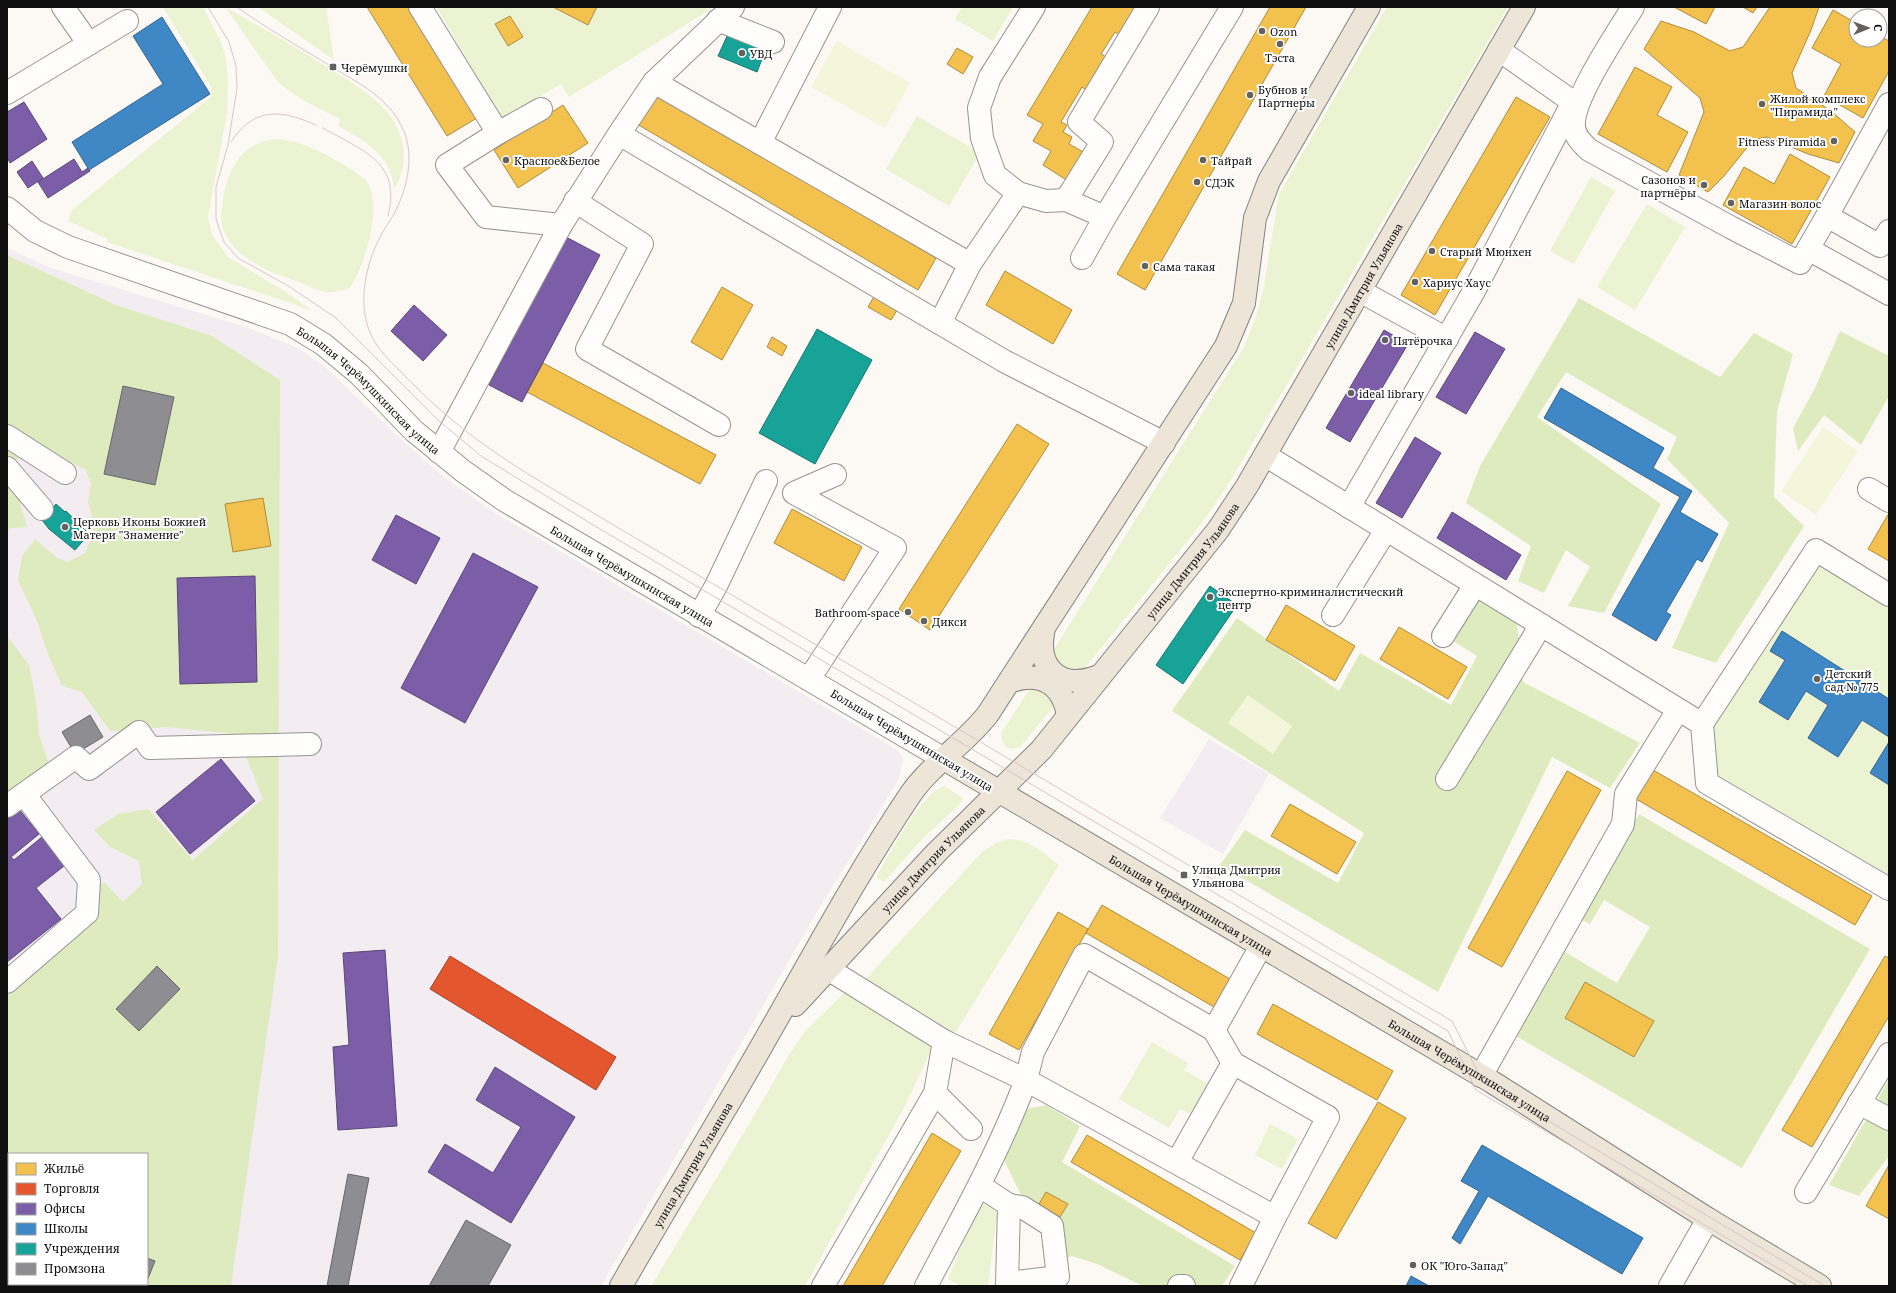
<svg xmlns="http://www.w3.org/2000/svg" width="1896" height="1293" font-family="'Noto Serif',serif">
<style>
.industrial{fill:#f3edf1;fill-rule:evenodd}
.green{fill:#ecf3d2}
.forest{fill:#deebbf;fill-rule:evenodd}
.pitch{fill:#f4f6dc}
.homes{fill:#f2c14e;stroke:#ae8c3b}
.shops{fill:#e4572e;stroke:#a44125}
.offices{fill:#7b5ea7;stroke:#5b4679}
.schools{fill:#3f88c5;stroke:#31648e}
.public{fill:#17a398;stroke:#15776f}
.industry{fill:#8d8d92;stroke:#67676b}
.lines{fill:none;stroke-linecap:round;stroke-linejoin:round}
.minor-casing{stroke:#969492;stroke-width:24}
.major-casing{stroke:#83827f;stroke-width:24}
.minor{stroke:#fffefd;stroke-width:22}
.major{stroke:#eee5d9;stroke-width:22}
.tram{stroke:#dac3c8;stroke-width:1}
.poi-dot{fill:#62615f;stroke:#fff;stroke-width:1.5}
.labels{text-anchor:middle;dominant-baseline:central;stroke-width:4;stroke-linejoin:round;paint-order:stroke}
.poi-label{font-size:11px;fill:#0f0f0f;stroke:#fff;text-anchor:start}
.street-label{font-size:11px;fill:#0f0f0f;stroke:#fff}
</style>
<rect width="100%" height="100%" fill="#fcf9f4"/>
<!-- industrial -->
<path class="industrial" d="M 7,248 L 51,268 L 246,327 L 298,348 L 323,365 L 404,442 L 444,477 L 490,510 L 896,749 L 903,757 L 899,779 L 817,912 L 601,1286 L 7,1286 ZM 9,1154 L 147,1154 L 147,1284 L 9,1284 Z
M 1209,739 L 1269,774 L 1223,854 L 1160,818 Z"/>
<!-- green -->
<path class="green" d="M 163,7 L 203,7 L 220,40 L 225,54 L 228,77 L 227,114 L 208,217 L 212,235 L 228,257 L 286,292 L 311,310 L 107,242 L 108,239 L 68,221 L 72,210 L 212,96 L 211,87 Z
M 225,7 C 261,27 297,48 332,70 C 351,82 373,95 388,113 C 405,134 410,165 394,189 C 392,155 364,140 338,126 L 340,119 C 318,108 296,98 278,82 Z
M 258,7 L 326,7 L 334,60 Z
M 436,7 L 706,7 L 708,11 L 569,97 L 561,84 L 502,119 Z
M 962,7 L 1013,7 L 993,41 L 955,19 Z
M 1387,7 L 1508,7 L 1232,478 L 1205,519 L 1081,673 L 1065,675 L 1051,654 L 1244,347 L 1256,316 L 1263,291 L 1279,194 Z
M 917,116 L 980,153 L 949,206 L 886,169 Z
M 277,139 C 286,140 295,141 304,145 C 317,149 360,172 367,182 C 383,207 365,265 350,288 C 343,290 334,293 326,292 C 318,291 309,286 301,283 C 273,273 234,260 223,229 C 220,220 221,211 223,202 C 227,170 242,141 277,139 Z
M 1591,177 L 1615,191 L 1574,264 L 1550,251 Z
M 1647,204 L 1685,227 L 1635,310 L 1597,287 Z
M 1819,558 L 1889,602 L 1889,880 L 1711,778 L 1706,727 Z
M 1036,685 L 1044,686 L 1055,705 L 1021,746 C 1010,753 999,745 1002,732 L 1029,690 Z
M 944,786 L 963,798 L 959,805 L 925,836 L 884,882 L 876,877 C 891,853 919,795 944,786 Z
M 1008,839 C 1029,839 1043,852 1059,865 L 952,1038 L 862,983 L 982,852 L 996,843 Z
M 846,991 L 934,1044 L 905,1106 L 805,1286 L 651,1286 L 751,1121 L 790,1053 L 805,1031 Z
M 1152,1042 L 1188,1063 L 1184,1070 L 1208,1084 L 1191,1114 L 1180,1109 L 1169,1128 L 1119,1099 Z
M 1270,1124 L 1298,1139 L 1282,1169 L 1255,1155 Z
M 985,1204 L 994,1208 L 997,1215 L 988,1286 L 961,1286 L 948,1279 L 975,1214 L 976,1206 Z"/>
<!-- forest -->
<path class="forest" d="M 7,255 L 116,305 L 212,336 L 280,380 L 278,957 L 231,1286 L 7,1286 L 7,996 L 92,925 L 80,889 L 105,883 L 123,902 L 142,884 L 139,861 L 110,847 L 94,830 L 118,814 L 148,809 L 193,860 L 263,799 L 247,759 L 244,735 L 167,727 L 110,731 L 82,692 L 62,686 L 48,654 L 37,621 L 18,580 L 22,556 L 35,539 L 57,558 L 68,562 L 85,553 L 93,534 L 92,516 L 88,502 L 91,484 L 86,470 L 72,463 L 58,466 L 22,452 L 13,467 L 16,489 L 27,527 L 11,528 L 7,530 ZM 9,1154 L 147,1154 L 147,1284 L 9,1284 Z
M 1579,298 L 1720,377 L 1754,333 L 1793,354 L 1777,411 L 1774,497 L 1804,526 L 1716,663 L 1672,648 L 1729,523 L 1667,459 L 1677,437 L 1566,372 L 1537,417 L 1661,504 L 1604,613 L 1568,606 L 1590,567 L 1566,550 L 1544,593 L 1518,581 L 1531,546 L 1466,503 L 1480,466 Z
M 1840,331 L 1889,356 L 1889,396 L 1861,445 L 1824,415 L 1798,451 L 1793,428 L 1815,388 Z
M 1477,599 L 1517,623 L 1523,682 L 1640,743 L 1610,788 L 1552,757 L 1438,992 L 1220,865 L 1245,830 L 1338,883 L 1364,833 L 1172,711 L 1237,618 L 1339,691 L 1360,653 L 1451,705 L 1477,656 L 1453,641 Z
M 7,636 L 29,665 L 36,701 L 39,735 L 50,767 L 7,798 Z
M 1639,814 L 1870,949 L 1742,1168 L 1516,1036 L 1565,952 L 1617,983 L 1650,927 L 1604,900 L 1590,924 L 1578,918 Z
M 1889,1079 L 1889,1156 L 1859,1196 L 1829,1185 Z
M 1046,1105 L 1080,1126 L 1062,1162 L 1235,1266 L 1222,1286 L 1143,1286 L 1097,1264 L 1072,1256 L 1050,1264 L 1042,1247 L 1045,1225 L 1022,1197 L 1001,1154 L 1016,1111 Z"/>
<!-- pitch -->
<path class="pitch" d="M 837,41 L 910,83 L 885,128 L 811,87 Z
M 1823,427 L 1858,451 L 1816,515 L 1781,491 Z
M 1248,695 L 1292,726 L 1273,754 L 1228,723 Z"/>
<!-- homes -->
<path class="homes" d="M 367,7 L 413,7 L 480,116 L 447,136 Z
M 553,7 L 597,7 L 588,25 Z
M 1092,7 L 1136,7 L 1119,35 L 1115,32 L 1101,54 L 1106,57 L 1086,90 L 1082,87 L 1061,122 L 1067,125 L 1063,132 L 1072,137 L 1069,144 L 1085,153 L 1068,181 L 1043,165 L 1051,151 L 1033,141 L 1043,124 L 1027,115 Z
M 1270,7 L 1306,7 L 1145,290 L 1117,274 Z
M 1674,7 L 1715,7 L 1706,24 Z
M 1743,7 L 1757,7 L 1753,13 Z
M 1770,7 L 1819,7 L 1811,30 L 1792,73 L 1796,88 L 1831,111 L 1855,132 L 1839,163 L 1808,154 L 1767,137 L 1753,140 L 1724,176 L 1708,192 L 1679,175 L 1704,112 L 1700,98 L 1644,49 L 1661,21 L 1694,32 L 1730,51 L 1743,47 Z
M 1833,10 L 1856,23 L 1856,40 L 1880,40 L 1880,36 L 1889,41 L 1889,71 L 1863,118 L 1824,96 L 1841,64 L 1812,48 Z
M 510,16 L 523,37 L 508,46 L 495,24 Z
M 957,48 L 973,57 L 963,74 L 947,64 Z
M 1635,67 L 1672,87 L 1657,115 L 1688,132 L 1667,172 L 1598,134 Z
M 656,93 L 936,258 L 918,290 L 637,124 Z
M 1516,97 L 1550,117 L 1435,315 L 1401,295 Z
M 563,105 L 588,143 L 518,188 L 494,150 Z
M 1790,154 L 1830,177 L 1792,244 L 1723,205 L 1744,167 L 1774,184 Z
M 1005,271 L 1072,310 L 1053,344 L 986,305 Z
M 722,287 L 753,305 L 722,360 L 691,342 Z
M 876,293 L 899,307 L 891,320 L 868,307 Z
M 772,337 L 787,346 L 782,356 L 767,347 Z
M 543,363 L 716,455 L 700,484 L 527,392 Z
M 1017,424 L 1049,444 L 930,630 L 899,609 Z
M 263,498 L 271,546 L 233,552 L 225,504 Z
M 792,509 L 862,547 L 844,581 L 774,543 Z
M 1889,513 L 1889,561 L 1868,549 Z
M 1286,605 L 1355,646 L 1335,681 L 1266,640 Z
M 1399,627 L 1467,667 L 1448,699 L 1380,659 Z
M 1653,770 L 1872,896 L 1855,925 L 1636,799 Z
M 1567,771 L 1601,790 L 1502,967 L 1468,948 Z
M 1290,804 L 1356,842 L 1337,874 L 1271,836 Z
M 1102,905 L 1230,979 L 1214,1007 L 1086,933 Z
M 1058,912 L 1088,929 L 1019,1050 L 989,1034 Z
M 1885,956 L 1889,958 L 1889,1016 L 1812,1147 L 1782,1130 Z
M 1585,982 L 1654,1021 L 1634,1057 L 1565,1018 Z
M 1273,1004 L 1393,1071 L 1377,1100 L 1257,1034 Z
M 1378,1102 L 1406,1118 L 1336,1239 L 1308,1223 Z
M 932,1133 L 961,1151 L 951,1168 L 882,1286 L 843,1286 Z
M 1087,1135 L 1256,1233 L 1240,1260 L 1071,1162 Z
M 1889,1165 L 1889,1219 L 1866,1206 Z
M 1046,1192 L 1068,1204 L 1060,1217 L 1039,1204 Z"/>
<!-- shops -->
<path class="shops" d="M 450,956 L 616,1057 L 596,1090 L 430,989 Z"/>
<!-- offices -->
<path class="offices" d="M 24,102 L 47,139 L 10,163 L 7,157 L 7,112 Z
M 74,159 L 82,172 L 88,168 L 90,171 L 48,198 L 38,182 Z
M 32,161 L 43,178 L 28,188 L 17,172 Z
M 566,237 L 600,255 L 522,402 L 489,385 Z
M 414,305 L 447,335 L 423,361 L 391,331 Z
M 1384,330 L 1408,344 L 1350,442 L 1326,428 Z
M 1475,332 L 1505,349 L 1466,414 L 1436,397 Z
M 1415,437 L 1441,453 L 1402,518 L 1376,503 Z
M 1452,512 L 1521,555 L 1506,580 L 1437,538 Z
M 396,515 L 440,538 L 416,584 L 372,560 Z
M 473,553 L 538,587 L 465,723 L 401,688 Z
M 255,576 L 257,682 L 180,684 L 177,578 Z
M 221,759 L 255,801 L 190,854 L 156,812 Z
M 18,808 L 39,834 L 11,857 L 14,860 L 42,837 L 64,866 L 36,888 L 61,919 L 7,962 L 7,817 Z
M 385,950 L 397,1126 L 338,1130 L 333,1047 L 349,1045 L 343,953 Z
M 495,1067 L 575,1117 L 511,1223 L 428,1172 L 445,1144 L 493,1173 L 521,1127 L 476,1100 Z"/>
<!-- schools -->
<path class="schools" d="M 162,17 L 210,94 L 89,170 L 72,142 L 163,84 L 133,36 Z
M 1561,388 L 1664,448 L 1653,468 L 1692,491 L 1680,512 L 1718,534 L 1702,562 L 1697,559 L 1666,612 L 1671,615 L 1656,641 L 1612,615 L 1680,497 L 1544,418 Z
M 1782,631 L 1889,699 L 1889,737 L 1862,720 L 1838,757 L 1808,738 L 1828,705 L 1806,691 L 1788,720 L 1759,702 L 1785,660 L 1770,651 Z
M 1889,742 L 1889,785 L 1870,773 Z
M 1482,1145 L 1643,1238 L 1622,1274 L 1488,1196 L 1460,1244 L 1452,1238 L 1479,1191 L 1461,1181 Z
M 1411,1276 L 1429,1286 L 1406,1286 Z"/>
<!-- public -->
<path class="public" d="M 728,34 L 766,49 L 757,72 L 718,56 Z
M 817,329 L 872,360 L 815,464 L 759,433 Z
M 56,504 L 65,512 L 66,511 L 89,534 L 75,550 L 49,529 L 42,520 Z
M 1210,586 L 1237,605 L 1183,684 L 1156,665 Z"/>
<!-- industry -->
<path class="industry" d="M 123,386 L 174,397 L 155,485 L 104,474 Z
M 90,715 L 103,737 L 75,754 L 62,732 Z
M 157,966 L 180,989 L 139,1031 L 116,1009 Z
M 348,1174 L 369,1178 L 348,1286 L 327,1286 Z
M 466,1220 L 511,1245 L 488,1286 L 429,1286 Z
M 147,1258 L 155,1261 L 147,1281 Z
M 102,1284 L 146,1284 L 145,1286 L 107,1286 Z"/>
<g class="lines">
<defs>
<g id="minor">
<path d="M 63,7 L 89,44"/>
<path d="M 420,7 L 498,133"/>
<path d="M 1034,7 L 990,77 L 979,108 L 982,138 L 995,175 L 1018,193 L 1046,201 L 1066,200 L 1105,217 L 1232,7"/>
<path d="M 1633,7 C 1618,32 1571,100 1574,127 C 1575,137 1582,143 1589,150 L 1732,228 L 1800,263 L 1827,216 L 1880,246 L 1889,231"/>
<path d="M 718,20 L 773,42"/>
<path d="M 654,82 L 970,264 L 940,323"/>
<path d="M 7,93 L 127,21"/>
<path d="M 541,109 L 498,133 L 447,165 L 486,217 L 561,225"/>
<path d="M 619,134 L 1004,361 L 1164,443"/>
<path d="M 760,143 L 830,7"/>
<path d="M 1066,200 L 1102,142 L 1079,122 L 1148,7"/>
<path d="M 575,201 L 642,244 L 587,349 L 719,425"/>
<path id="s1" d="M 7,208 L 35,231 L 68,247 L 290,324 L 323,344 L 359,374 L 414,431 L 463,471 L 504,500 L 944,759"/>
<path d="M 1827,216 L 1889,104"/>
<path d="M 1808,249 L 1889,294"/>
<path d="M 1082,258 L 1105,217"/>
<path d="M 970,264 L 1018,193"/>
<path d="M 1360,291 L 1447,339"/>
<path d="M 7,436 L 65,473"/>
<path d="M 439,452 L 561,225 L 619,134 L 654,82 L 733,7"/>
<path d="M 1265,455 L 1702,724 L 1707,783 L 1889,889"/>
<path d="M 7,468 L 42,509"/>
<path d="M 1869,489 L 1889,501"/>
<path d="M 1349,507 L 1474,291 L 1573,102 L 1499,50"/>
<path d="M 1333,615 L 1386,530"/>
<path d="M 699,616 L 716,586 L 766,481"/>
<path d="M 1443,636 L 1475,585"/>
<path d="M 809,679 L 895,548 L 794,493 L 835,475"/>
<path d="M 1702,724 L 1816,550 L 1889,595"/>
<path d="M 1447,779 L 1541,625"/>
<path d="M 7,806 L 76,757 L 89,769 L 139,732 L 150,748 L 310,744"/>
<path d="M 7,982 L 87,913 L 89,880 L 24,794"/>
<path d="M 1214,1030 L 1233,1063 L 1328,1117 L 1275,1217"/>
<path d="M 1481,1076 L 1623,824 L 1626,794 L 1678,710"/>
<path d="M 935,1093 L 971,1129"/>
<path d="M 1859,1103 L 1889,1119"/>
<path d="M 1177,1162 L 1233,1063"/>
<path d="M 980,1186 L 1009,1205 L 1007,1286"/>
<path d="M 1806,1192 L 1889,1054"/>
<path d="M 1008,1283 L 1058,1277 L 1052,1226 L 1022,1207 L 1009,1205"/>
<path d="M 823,1286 L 935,1093 L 944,1041 L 828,969"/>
<path d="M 926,1286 C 962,1218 999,1152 1026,1080 L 944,1041"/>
<path d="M 1179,1286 L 1184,1286"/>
<path d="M 1241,1286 L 1275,1217 L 1026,1080 L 1033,1052 L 1084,955 L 1214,1030 L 1261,946"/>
<path d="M 1670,1286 L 1708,1219"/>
</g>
<g id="major">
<path d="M 1044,628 C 1035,669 1060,691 1099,676"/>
<path d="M 1009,682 C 1040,670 1063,684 1068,716"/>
<path id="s2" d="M 944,759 L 1492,1082 L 1708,1219 L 1820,1286"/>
<path id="s3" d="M 795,1005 L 937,852 L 1041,750 L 1218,530 L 1247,486 L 1524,7"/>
<path id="s4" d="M 621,1286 C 668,1204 718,1123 765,1040 C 812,958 857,874 910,795 C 931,764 965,744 988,714 L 1226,346 L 1244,303 L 1255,218 L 1269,181 L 1369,7"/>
</g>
</defs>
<!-- minor casing -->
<use href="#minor" class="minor-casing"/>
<!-- major casing -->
<use href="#major" class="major-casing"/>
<!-- minor -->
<use href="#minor" class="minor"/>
<!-- major -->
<use href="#major" class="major"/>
<!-- tram -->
<path class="tram" d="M 208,7 L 229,42 L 236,66 L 237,88 L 228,145 L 216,187 L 216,219 L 224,242 L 238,258 L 290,287 L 336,318 L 438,420 L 481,456 L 595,526 L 1448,1031 L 1476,1090 L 1808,1286
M 237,7 C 267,29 300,47 332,67 C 358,83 388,97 402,127 C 415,152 408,186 396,210 C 391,220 384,229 379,239 C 366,265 358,301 369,330 C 375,347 389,360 402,373 C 427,399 456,425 486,446 C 522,472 562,494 600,517 L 1452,1021 L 1483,1082 L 1825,1286
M 323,128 C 362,151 402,161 388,216
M 231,142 C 254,107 280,109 316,125"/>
</g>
<!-- markers -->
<g class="poi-dot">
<circle cx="1262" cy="31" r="4"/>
<circle cx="1280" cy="44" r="4"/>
<circle cx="742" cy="53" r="4"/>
<rect x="329" y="63" width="8" height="8" rx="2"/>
<circle cx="1250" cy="95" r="4"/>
<circle cx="1762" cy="104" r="4"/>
<circle cx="1834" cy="141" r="4"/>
<circle cx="506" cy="160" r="4"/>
<circle cx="1203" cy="160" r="4"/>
<circle cx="1197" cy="182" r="4"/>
<circle cx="1704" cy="185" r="4"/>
<circle cx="1731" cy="203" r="4"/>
<circle cx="1432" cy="251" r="4"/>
<circle cx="1145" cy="266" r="4"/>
<circle cx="1415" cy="282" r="4"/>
<circle cx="1385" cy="340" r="4"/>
<circle cx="1351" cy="393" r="4"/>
<circle cx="65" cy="527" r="4"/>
<circle cx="1210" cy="597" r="4"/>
<circle cx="908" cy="612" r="4"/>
<circle cx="924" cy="621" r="4"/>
<circle cx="1817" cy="679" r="4"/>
<rect x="1180" y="871" width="8" height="8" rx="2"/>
<circle cx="1413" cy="1265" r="4"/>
</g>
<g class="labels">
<!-- poi labels -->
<g class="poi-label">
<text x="1270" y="31">Ozon</text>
<text x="750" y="53">УВД</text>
<text x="1280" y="57" text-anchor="middle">Тэста</text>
<text x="341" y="67">Черёмушки</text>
<text x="1258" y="89">Бубнов и<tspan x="1258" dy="13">Партнеры</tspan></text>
<text x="1770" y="98">Жилой комплекс<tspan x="1770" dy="13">"Пирамида"</tspan></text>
<text x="1826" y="141" text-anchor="end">Fitness Piramida</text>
<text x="514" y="160">Красное&amp;Белое</text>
<text x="1211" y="160">Тайрай</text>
<text x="1696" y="179" text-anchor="end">Сазонов и<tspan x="1696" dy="13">партнёры</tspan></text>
<text x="1205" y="182">СДЭК</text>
<text x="1739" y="203">Магазин волос</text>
<text x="1440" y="251">Старый Мюнхен</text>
<text x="1153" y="266">Сама такая</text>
<text x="1423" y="282">Хариус Хаус</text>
<text x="1393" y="340">Пятёрочка</text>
<text x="1359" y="393">ideal library</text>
<text x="73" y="521">Церковь Иконы Божией<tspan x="73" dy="13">Матери "Знамение"</tspan></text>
<text x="1218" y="591">Экспертно-криминалистический<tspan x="1218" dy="13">центр</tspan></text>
<text x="900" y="612" text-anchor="end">Bathroom-space</text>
<text x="932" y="621">Дикси</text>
<text x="1825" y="673">Детский<tspan x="1825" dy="13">сад № 775</tspan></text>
<text x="1192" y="869">Улица Дмитрия<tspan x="1192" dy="13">Ульянова</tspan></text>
<text x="1421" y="1265">ОК "Юго-Запад"</text>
</g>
<!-- street labels -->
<g class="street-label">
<text stroke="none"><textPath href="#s3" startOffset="921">улица Дмитрия Ульянова</textPath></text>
<text stroke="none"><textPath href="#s1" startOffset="411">Большая Черёмушкинская улица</textPath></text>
<text stroke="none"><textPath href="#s3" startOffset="597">улица Дмитрия Ульянова</textPath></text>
<text stroke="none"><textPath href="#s1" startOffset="735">Большая Черёмушкинская улица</textPath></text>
<text transform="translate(912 740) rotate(31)">Большая Черёмушкинская улица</text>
<text stroke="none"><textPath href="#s3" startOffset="201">улица Дмитрия Ульянова</textPath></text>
<text stroke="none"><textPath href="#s2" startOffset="287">Большая Черёмушкинская улица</textPath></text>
<text stroke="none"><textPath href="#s2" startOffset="611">Большая Черёмушкинская улица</textPath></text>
<text stroke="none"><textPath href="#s4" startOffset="141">улица Дмитрия Ульянова</textPath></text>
</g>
</g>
<!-- border -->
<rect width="1896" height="1293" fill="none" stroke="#0f0f0f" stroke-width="16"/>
<!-- legend -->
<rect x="8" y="1153" width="140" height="132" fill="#ffffff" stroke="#9f9f9f"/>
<rect x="16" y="1163" width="20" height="12" fill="#f2c14e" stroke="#9f9f9f"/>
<text x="44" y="1173" font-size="12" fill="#0f0f0f">Жильё</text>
<rect x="16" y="1183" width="20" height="12" fill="#e4572e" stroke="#9f9f9f"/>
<text x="44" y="1193" font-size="12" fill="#0f0f0f">Торговля</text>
<rect x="16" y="1203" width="20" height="12" fill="#7b5ea7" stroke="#9f9f9f"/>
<text x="44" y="1213" font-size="12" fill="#0f0f0f">Офисы</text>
<rect x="16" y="1223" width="20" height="12" fill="#3f88c5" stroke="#9f9f9f"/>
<text x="44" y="1233" font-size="12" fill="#0f0f0f">Школы</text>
<rect x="16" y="1243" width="20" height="12" fill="#17a398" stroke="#9f9f9f"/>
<text x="44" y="1253" font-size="12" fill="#0f0f0f">Учреждения</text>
<rect x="16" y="1263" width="20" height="12" fill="#8d8d92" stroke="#9f9f9f"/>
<text x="44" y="1273" font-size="12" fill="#0f0f0f">Промзона</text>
<!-- north arrow -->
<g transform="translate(1868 28) rotate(89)"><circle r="19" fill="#ffffff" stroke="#9f9f9f"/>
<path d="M0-3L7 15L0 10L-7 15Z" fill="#62615f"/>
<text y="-6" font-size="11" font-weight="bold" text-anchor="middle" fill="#0f0f0f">С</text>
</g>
</svg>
